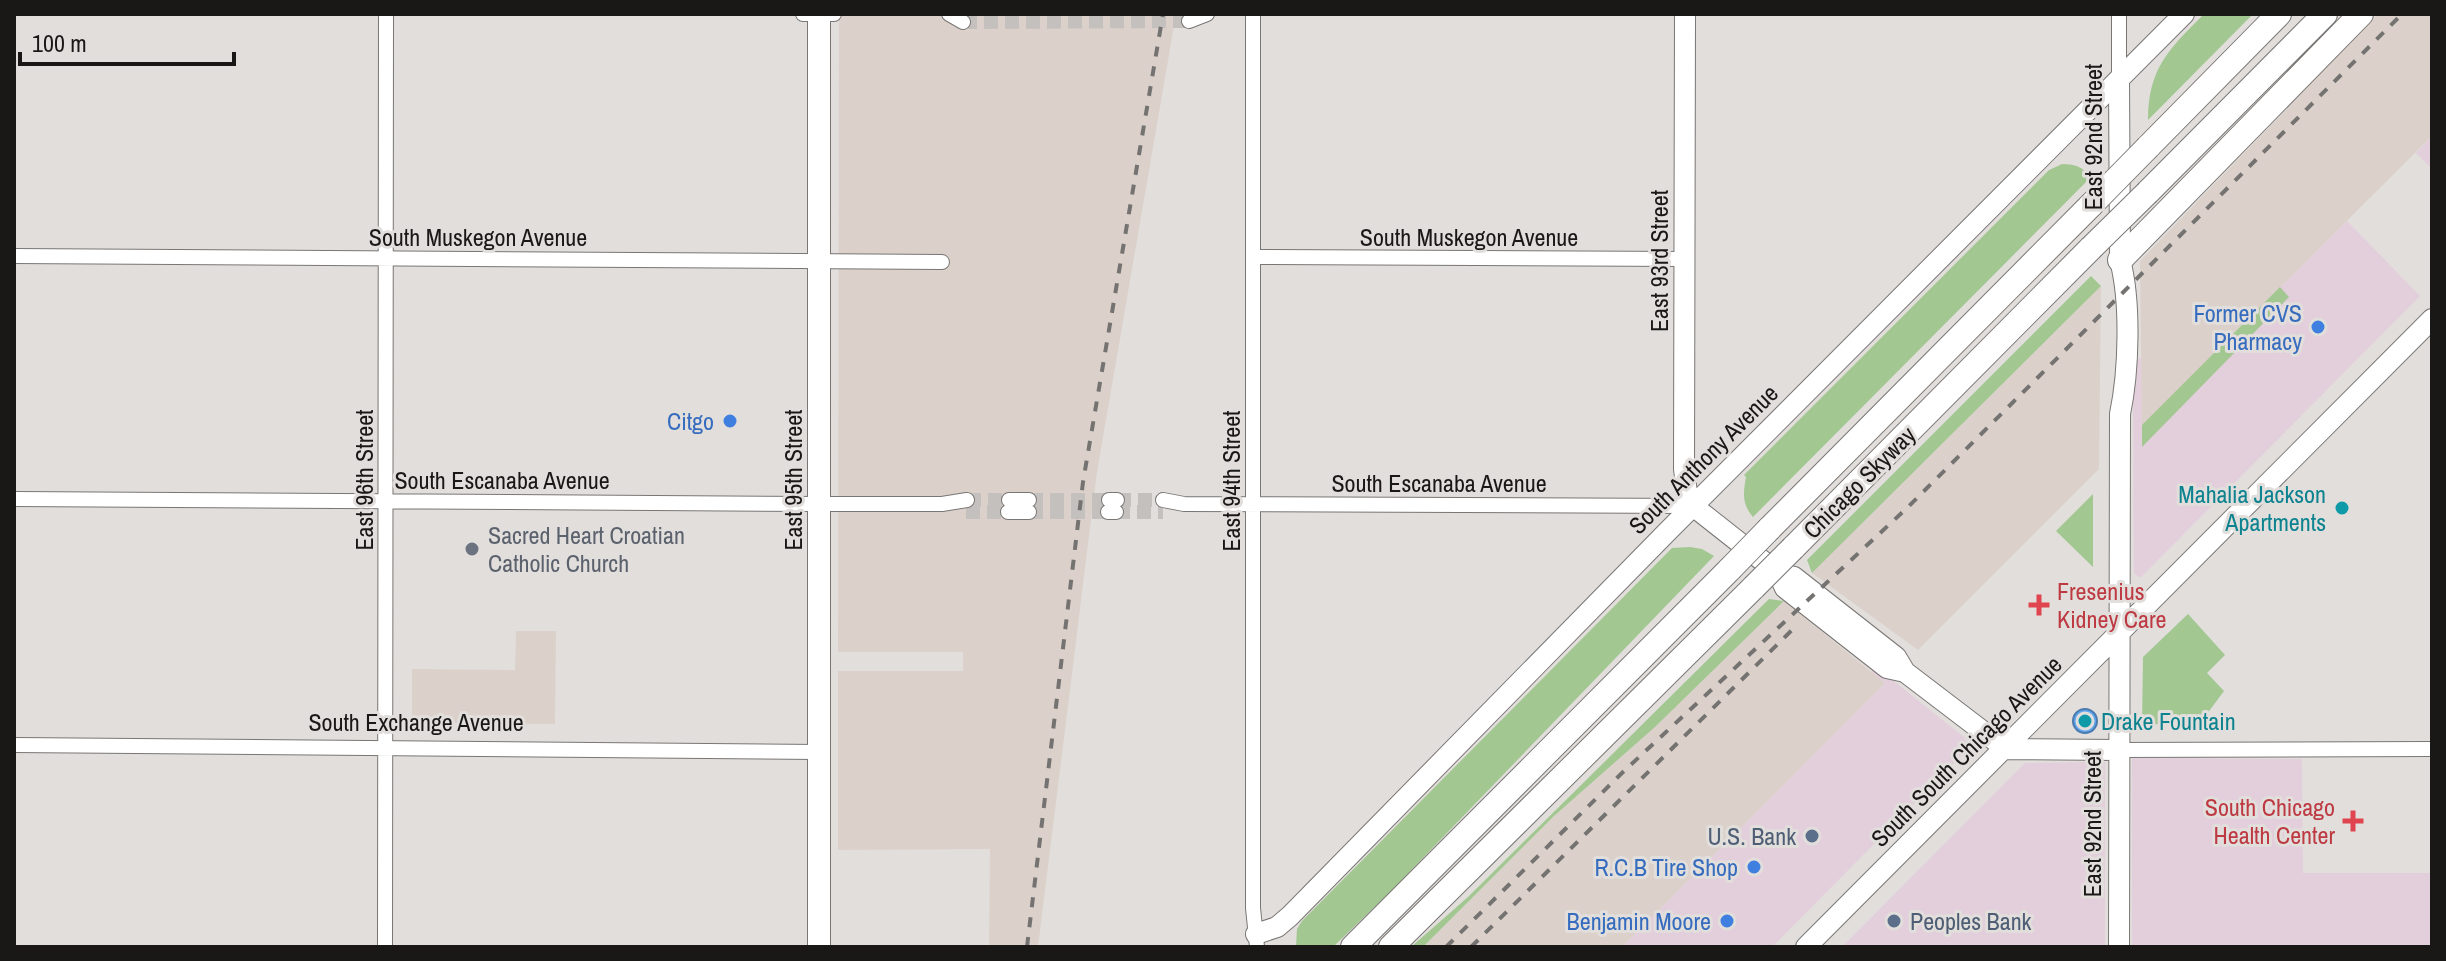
<svg xmlns="http://www.w3.org/2000/svg" width="2446" height="961" font-family="'Archivo Narrow',sans-serif">
<style>
.commercial{fill:#e3cedb}
.built{fill:#dbd1ca}
.green{fill:#a2c791}
.water{fill:#60a5ee;stroke:#4b7bae;stroke-width:2}
.lines{fill:none;stroke-linecap:round;stroke-linejoin:round}
.street-tunnel{stroke:#c3c0be;stroke-width:14;stroke-dasharray:14 7;stroke-linecap:butt}
.street-casing{stroke:#797674;stroke-width:16}
.secondary-casing{stroke:#797674;stroke-width:22}
.primary-casing{stroke:#797674;stroke-width:24}
.highway-casing{stroke:#797674;stroke-width:26}
.street{stroke:#fff;stroke-width:14}
.secondary{stroke:#fff;stroke-width:20}
.primary{stroke:#fff;stroke-width:22}
.highway{stroke:#fff;stroke-width:24}
.rail{stroke:#757372;stroke-width:4;stroke-dasharray:10 10;stroke-linecap:butt}
.highway-bridge-casing{stroke:#797674;stroke-width:26;stroke-linecap:butt}
.highway-bridge{stroke:#fff;stroke-width:24}
.shop-dot{fill:#3f7fe0;stroke:#e1dedc;stroke-width:3}
.culture-dot{fill:#0f9aa8;stroke:#e1dedc;stroke-width:3}
.worship-dot{fill:#6b7280;stroke:#e1dedc;stroke-width:3}
.health-dot{fill:#e0444e;stroke:#e1dedc;stroke-width:3}
.service-dot{fill:#5c6f8a;stroke:#e1dedc;stroke-width:3}
.labels{text-anchor:middle;dominant-baseline:central;stroke-width:6;stroke-linejoin:round;paint-order:stroke}
.street-label{font-size:24px;fill:#191817;stroke:#e1dedc}
.shop-label{font-size:24px;fill:#366cbe;stroke:#e1dedc;text-anchor:end}
.culture-label{font-size:24px;fill:#0d838f;stroke:#e1dedc;text-anchor:end}
.worship-label{font-size:24px;fill:#5b616d;stroke:#e1dedc;text-anchor:start}
.health-label{font-size:24px;fill:#be3a42;stroke:#e1dedc;text-anchor:start}
.service-label{font-size:24px;fill:#4e5e75;stroke:#e1dedc;text-anchor:end}
</style>
<rect width="100%" height="100%" fill="#e1dedc"/>
<!-- commercial -->
<path class="commercial" d="M 2432,136 L 2432,169 L 2416,153 Z
M 2347,221 L 2420,296 L 2141,577 L 2137,576 L 2134,573 L 2133,365 L 2142,356 L 2142,424 Z
M 1876,667 L 1965,738 L 1968,749 L 1772,947 L 1622,947 L 1884,684 L 1871,672 Z
M 2132,758 L 2302,759 L 2303,873 L 2430,873 L 2432,758 L 2432,947 L 2132,947 Z
M 2105,762 L 2105,947 L 1842,947 L 2025,763 Z"/>
<!-- built -->
<path class="built" d="M 839,14 L 1176,14 L 1097,472 L 1038,947 L 989,947 L 990,849 L 838,850 L 838,671 L 963,671 L 963,652 L 838,652 Z
M 2378,14 L 2432,14 L 2432,136 L 2142,425 L 2140,261 Z
M 2101,286 L 2099,469 L 1918,650 L 1812,573 Z
M 1784,601 L 1885,683 L 1622,947 L 1423,947 L 1554,816 L 1655,727 Z
M 516,631 L 556,631 L 555,724 L 412,723 L 412,669 L 515,670 Z"/>
<!-- green -->
<path class="green" d="M 2204,14 L 2253,14 L 2148,120 C 2148,68 2170,48 2204,14 Z
M 2062,164 C 2076,164 2082,167 2091,177 L 1753,517 C 1742,504 1743,494 1746,477 L 1744,475 L 2049,170 Z
M 2091,276 L 2101,286 L 1812,573 L 1807,560 Z
M 2280,287 L 2289,297 L 2142,447 L 2142,425 Z
M 2093,494 L 2093,567 L 2056,531 Z
M 1690,547 L 1702,549 L 1714,556 L 1393,889 L 1333,947 L 1296,947 L 1297,929 L 1302,921 L 1672,548 Z
M 1769,599 L 1784,601 L 1655,727 L 1554,816 L 1423,947 L 1411,947 L 1468,897 Z
M 2188,614 L 2225,655 L 2207,673 L 2224,691 L 2201,722 L 2142,725 L 2143,657 Z"/>
<!-- water -->
<path class="water" d="M2073 721a12 12 0 1 1 24 0a12 12 0 1 1-24 0Z"/>
<g class="lines">
<!-- street-tunnel -->
<path class="street-tunnel" d="M 963,22 L 1189,21
M 967,500 L 1009,500
M 1029,500 L 1109,500
M 1117,500 L 1163,500
M 966,512 L 1008,512
M 1029,512 L 1108,512
M 1116,512 L 1163,512"/>
<defs>
<path id="street" d="M 803,14 L 834,14
M 949,14 L 963,22
M 1253,14 L 1253,908 L 1257,947
M 1189,21 L 1207,14
M 2119,79 L 2119,14
M 14,256 L 942,262
M 1253,257 L 1685,259
M 14,499 L 818,504 L 942,504 L 967,500
M 1009,500 L 1029,500
M 1109,500 L 1117,500
M 1163,500 L 1184,504 L 1693,506
M 1008,512 L 1029,512
M 1108,512 L 1116,512
M 14,745 L 818,752
M 2117,750 L 2432,749
M 385,947 L 386,14"/>
<path id="secondary" d="M 1685,14 L 1684,469 L 1687,493 L 1693,506 L 1778,573 L 1794,577 L 1896,657 L 1905,672 L 2006,749 L 2117,750
M 1778,573 L 1785,588 L 1887,668 L 1905,672
M 1256,934 L 1277,927 L 1290,916 L 1668,531 L 2184,14
M 1806,947 L 2432,319
M 2119,947 L 2120,414 C 2129,371 2131,302 2120,260 L 2119,79"/>
<path id="primary" d="M 819,947 L 819,14"/>
<path id="highway" d="M 2148,147 L 2279,14
M 2148,192 L 2325,14
M 2120,260 L 2361,14
M 1769,529 L 2091,205
M 1793,548 L 2091,248
M 1353,947 L 1730,569
M 1391,947 L 1754,587"/>
</defs>
<!-- street casing -->
<use href="#street" class="street-casing"/>
<!-- secondary casing -->
<use href="#secondary" class="secondary-casing"/>
<!-- primary casing -->
<use href="#primary" class="primary-casing"/>
<!-- highway casing -->
<use href="#highway" class="highway-casing"/>
<!-- street -->
<use href="#street" class="street"/>
<!-- secondary -->
<use href="#secondary" class="secondary"/>
<!-- primary -->
<use href="#primary" class="primary"/>
<!-- highway -->
<use href="#highway" class="highway"/>
<!-- rail -->
<path class="rail" d="M 1027,947 L 1083,482 L 1163,14
M 1446,947 L 1623,772 L 1907,508 L 2402,14
M 1471,947 L 1793,629"/>
<defs>
<path id="highway-bridge" d="M 2091,205 L 2148,147
M 2091,248 L 2148,192
M 1730,569 L 1769,529
M 1754,587 L 1793,548"/>
</defs>
<!-- highway-bridge casing -->
<use href="#highway-bridge" class="highway-bridge-casing"/>
<!-- highway-bridge -->
<use href="#highway-bridge" class="highway-bridge"/>
</g>
<!-- markers -->
<g class="shop-dot">
<circle cx="2318" cy="327" r="8"/>
<circle cx="730" cy="421" r="8"/>
<circle cx="1754" cy="867" r="8"/>
<circle cx="1727" cy="921" r="8"/>
</g>
<g class="culture-dot">
<circle cx="2342" cy="508" r="8"/>
<circle cx="2085" cy="721" r="8"/>
</g>
<circle class="worship-dot" cx="472" cy="549" r="8"/>
<g class="health-dot">
<path d="M2035 593h8v8h8v8h-8v8h-8v-8h-8v-8h8z"/>
<path d="M2349 809h8v8h8v8h-8v8h-8v-8h-8v-8h8z"/>
</g>
<g class="service-dot">
<circle cx="1812" cy="836" r="8"/>
<circle cx="1894" cy="921" r="8"/>
</g>
<g class="labels">
<!-- street labels -->
<g class="street-label">
<text transform="translate(2093 137) rotate(-90)">East 92nd Street</text>
<text x="478" y="237">South Muskegon Avenue</text>
<text x="1469" y="237">South Muskegon Avenue</text>
<text transform="translate(1659 261) rotate(-90)">East 93rd Street</text>
<text transform="translate(1703 459) rotate(-45)">South Anthony Avenue</text>
<text transform="translate(364 480) rotate(-90)">East 96th Street</text>
<text x="502" y="480">South Escanaba Avenue</text>
<text transform="translate(793 480) rotate(-90)">East 95th Street</text>
<text transform="translate(1231 481) rotate(-90)">East 94th Street</text>
<text transform="translate(1859 482) rotate(-45)">Chicago Skyway</text>
<text x="1439" y="483">South Escanaba Avenue</text>
<text x="416" y="722">South Exchange Avenue</text>
<text transform="translate(1966 751) rotate(-45)">South South Chicago Avenue</text>
<text transform="translate(2092 824) rotate(-90)">East 92nd Street</text>
</g>
<!-- shop labels -->
<g class="shop-label">
<text x="2302" y="313">Former CVS<tspan x="2302" dy="28">Pharmacy</tspan></text>
<text x="714" y="421">Citgo</text>
<text x="1738" y="867">R.C.B Tire Shop</text>
<text x="1711" y="921">Benjamin Moore</text>
</g>
<!-- culture labels -->
<g class="culture-label">
<text x="2326" y="494">Mahalia Jackson<tspan x="2326" dy="28">Apartments</tspan></text>
<text x="2101" y="721" text-anchor="start">Drake Fountain</text>
</g>
<!-- worship labels -->
<g class="worship-label">
<text x="488" y="535">Sacred Heart Croatian<tspan x="488" dy="28">Catholic Church</tspan></text>
</g>
<!-- health labels -->
<g class="health-label">
<text x="2057" y="591">Fresenius<tspan x="2057" dy="28">Kidney Care</tspan></text>
<text x="2335" y="807" text-anchor="end">South Chicago<tspan x="2335" dy="28">Health Center</tspan></text>
</g>
<!-- service labels -->
<g class="service-label">
<text x="1796" y="836">U.S. Bank</text>
<text x="1910" y="921" text-anchor="start">Peoples Bank</text>
</g>
</g>
<!-- border -->
<rect width="2446" height="961" fill="none" stroke="#191817" stroke-width="32"/>
<!-- scale -->
<path d="M20 52v12h214v-12" fill="none" stroke="#191817" stroke-width="4"/>
<text x="32" y="52" font-size="24" fill="#191817" stroke="#e1dedc" stroke-width="6" paint-order="stroke">100 m</text>
</svg>
